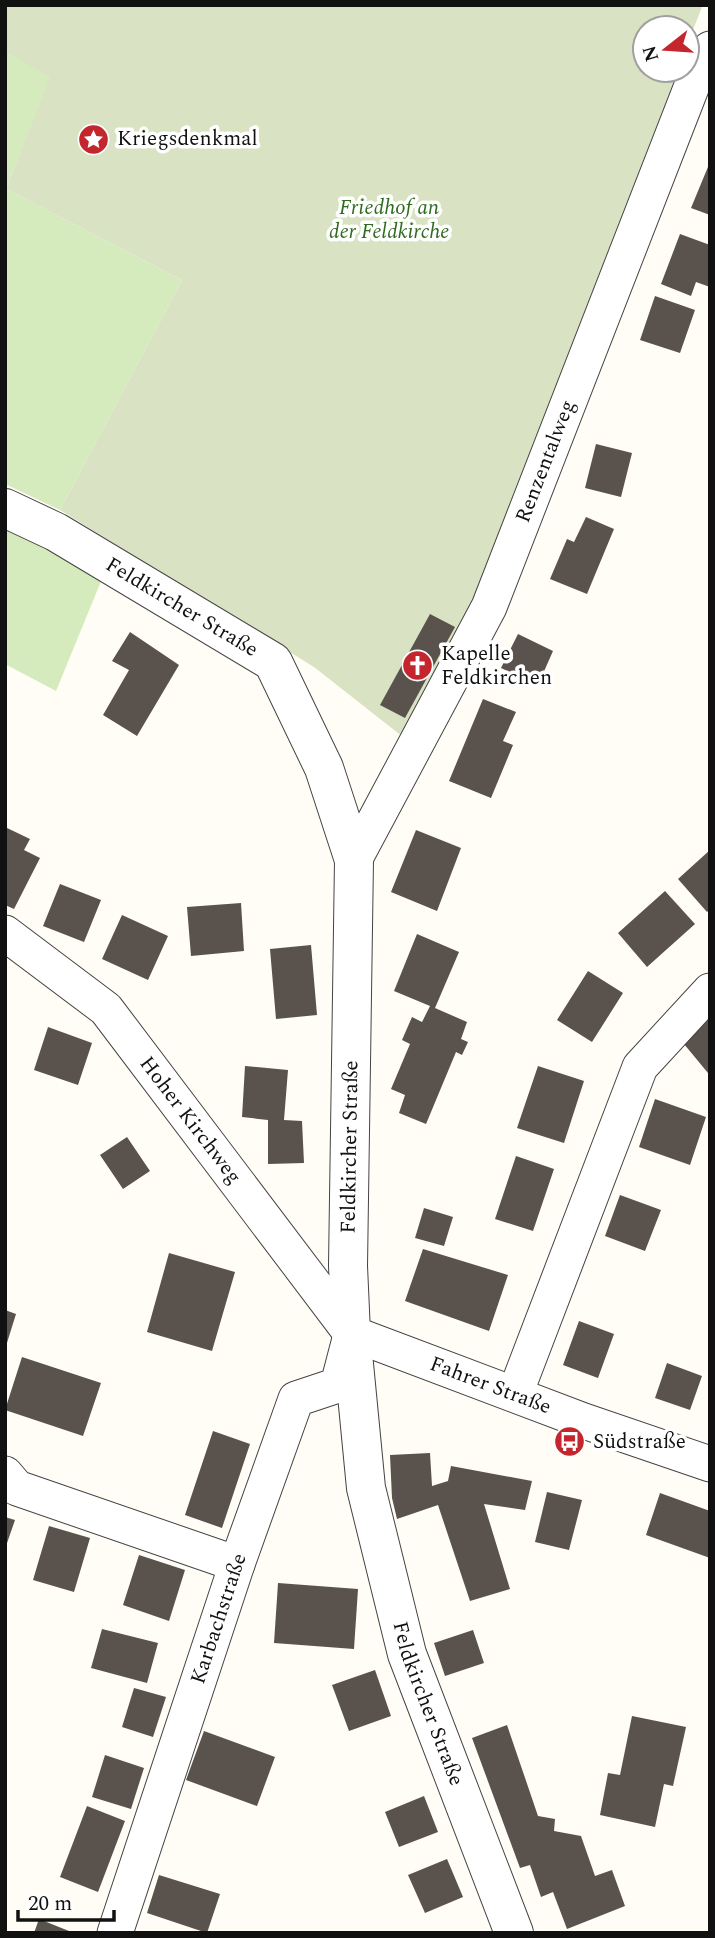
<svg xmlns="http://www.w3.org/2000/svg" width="715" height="1938" font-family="Spectral,serif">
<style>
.green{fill:#d5ebbd}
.cemetery{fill:#d9e3c4}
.building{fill:#5a524d}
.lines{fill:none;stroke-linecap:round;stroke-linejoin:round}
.minor-casing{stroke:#444;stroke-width:37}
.tertiary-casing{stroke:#444;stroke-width:40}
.minor{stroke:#fff;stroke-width:35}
.tertiary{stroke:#fff;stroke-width:38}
.labels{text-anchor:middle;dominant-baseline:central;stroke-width:7;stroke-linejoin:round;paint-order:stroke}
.poi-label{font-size:21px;fill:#111;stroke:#fff;text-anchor:start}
.park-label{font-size:21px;font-style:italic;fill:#2f6b1f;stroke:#fff}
.street-label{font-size:21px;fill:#111;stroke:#fff}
</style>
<rect width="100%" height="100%" fill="#fffdf5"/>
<!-- green -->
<path class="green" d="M 5,52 L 51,76 L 6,189 L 182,280 L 60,510 L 5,484 Z
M 5,527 L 104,574 L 56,691 L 5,664 Z"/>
<!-- cemetery -->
<path class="cemetery" d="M 5,5 L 698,5 L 702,7 L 687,45 L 687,28 L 645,28 L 645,70 L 678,70 L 467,615 L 403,737 L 314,667 L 60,510 L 182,280 L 6,189 L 50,77 L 5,52 Z"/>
<!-- building -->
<path class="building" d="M 710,162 L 710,215 L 691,208 Z
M 680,234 L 710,245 L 710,287 L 696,282 L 691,296 L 661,284 Z
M 655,296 L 695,310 L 680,353 L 640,340 Z
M 596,444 L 632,453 L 621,497 L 585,488 Z
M 586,517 L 614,529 L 587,594 L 550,579 L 567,539 L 574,542 Z
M 430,614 L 455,627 L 405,718 L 380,705 Z
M 130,632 L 179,665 L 137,736 L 103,715 L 129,670 L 112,661 Z
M 518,634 L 553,651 L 538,685 L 501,668 Z
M 483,699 L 516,712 L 503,741 L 513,745 L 491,798 L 449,781 Z
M 5,827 L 30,839 L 24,850 L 40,858 L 14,909 L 5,905 Z
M 416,830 L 461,848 L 437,911 L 391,892 Z
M 710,850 L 710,909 L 707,912 L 678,879 Z
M 60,884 L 101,900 L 84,942 L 43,926 Z
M 665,891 L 695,924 L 647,967 L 618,933 Z
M 241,903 L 244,951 L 191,956 L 187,907 Z
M 122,915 L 168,936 L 148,980 L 102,959 Z
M 417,934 L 459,952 L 435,1008 L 467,1022 L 461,1039 L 468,1042 L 462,1055 L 456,1052 L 426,1124 L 399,1113 L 405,1095 L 391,1089 L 410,1044 L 402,1040 L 412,1017 L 422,1022 L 430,1006 L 394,991 Z
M 311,945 L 317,1015 L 276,1019 L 270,949 Z
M 588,971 L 623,993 L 592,1042 L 557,1020 Z
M 710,1013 L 710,1072 L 708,1073 L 679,1038 Z
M 48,1027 L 92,1043 L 78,1085 L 34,1070 Z
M 245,1066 L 288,1070 L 284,1120 L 302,1121 L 304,1163 L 268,1164 L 268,1120 L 242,1117 Z
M 538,1066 L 584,1081 L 564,1143 L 517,1128 Z
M 655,1099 L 706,1117 L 690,1165 L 639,1147 Z
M 127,1137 L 150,1171 L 123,1189 L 100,1155 Z
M 516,1156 L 554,1169 L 533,1231 L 495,1219 Z
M 620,1195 L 661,1210 L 645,1251 L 605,1236 Z
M 424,1208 L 453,1217 L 444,1246 L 415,1238 Z
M 423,1249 L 508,1275 L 489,1331 L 405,1301 Z
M 169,1253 L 235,1272 L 212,1351 L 147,1332 Z
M 5,1310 L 16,1314 L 6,1346 L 5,1346 Z
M 579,1321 L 614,1334 L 598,1378 L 563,1365 Z
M 22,1357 L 101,1383 L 83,1436 L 5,1410 Z
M 667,1363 L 702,1376 L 690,1410 L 655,1398 Z
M 213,1431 L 250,1444 L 222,1528 L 185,1515 Z
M 430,1453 L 432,1486 L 448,1481 L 451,1466 L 532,1481 L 525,1510 L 484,1504 L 510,1589 L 470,1601 L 438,1505 L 397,1519 L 392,1498 L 390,1455 Z
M 547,1492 L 582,1500 L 569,1550 L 535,1542 Z
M 660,1493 L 710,1511 L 710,1558 L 646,1535 Z
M 5,1517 L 15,1520 L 6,1546 L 5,1546 Z
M 49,1526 L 90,1538 L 74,1592 L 33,1580 Z
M 139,1555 L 185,1570 L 169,1621 L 123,1605 Z
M 278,1583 L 358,1589 L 354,1649 L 274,1643 Z
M 102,1629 L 158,1643 L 147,1683 L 91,1668 Z
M 473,1630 L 484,1663 L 445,1676 L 434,1643 Z
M 375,1670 L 391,1716 L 349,1731 L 332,1685 Z
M 134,1688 L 166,1697 L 153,1737 L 122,1727 Z
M 632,1716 L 686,1727 L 673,1786 L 664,1784 L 655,1827 L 600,1815 L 608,1773 L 620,1775 Z
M 507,1725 L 538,1816 L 555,1819 L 554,1831 L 581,1836 L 595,1876 L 612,1870 L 625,1906 L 567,1929 L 553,1892 L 541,1897 L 530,1865 L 520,1868 L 472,1738 Z
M 204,1731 L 275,1757 L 257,1806 L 186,1780 Z
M 105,1755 L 144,1768 L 131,1809 L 92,1797 Z
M 424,1796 L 438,1832 L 399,1847 L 385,1812 Z
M 87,1806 L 125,1821 L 98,1892 L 60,1877 Z
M 447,1859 L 463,1897 L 425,1913 L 408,1875 Z
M 159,1875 L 220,1894 L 207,1933 L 147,1913 Z
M 39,1919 L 74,1933 L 34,1933 Z"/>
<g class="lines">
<defs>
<g id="minor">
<path id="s1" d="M 354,860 L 489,607 L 693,83 L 710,49"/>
<path id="s2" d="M 5,933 L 106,1009 L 351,1333"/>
<path id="s3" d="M 351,1333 L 584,1421 L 710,1464"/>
<path d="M 515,1394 L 640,1067 L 710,991"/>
<path d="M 5,1474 L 17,1488 L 237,1564"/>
<path id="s4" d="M 115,1933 L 237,1564 L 296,1399 L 338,1385 L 350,1339"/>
</g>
<g id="tertiary">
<path id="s5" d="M 5,508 L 56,532 L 273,662 L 324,768 L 354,860 L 348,1266 L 351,1333 L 366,1488 L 407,1654 L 514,1933"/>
</g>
</defs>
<!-- minor casing -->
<use href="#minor" class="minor-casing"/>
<!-- tertiary casing -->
<use href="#tertiary" class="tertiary-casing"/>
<!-- minor -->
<use href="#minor" class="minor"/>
<!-- tertiary -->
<use href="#tertiary" class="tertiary"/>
</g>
<!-- icons -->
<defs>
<symbol id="sight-disc" viewBox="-11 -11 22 22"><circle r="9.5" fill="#c4262e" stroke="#fff"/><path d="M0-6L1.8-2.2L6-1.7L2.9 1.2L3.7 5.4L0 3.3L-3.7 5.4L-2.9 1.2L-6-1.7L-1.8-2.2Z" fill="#fff"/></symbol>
<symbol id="church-disc" viewBox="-11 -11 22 22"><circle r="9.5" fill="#c4262e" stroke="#fff"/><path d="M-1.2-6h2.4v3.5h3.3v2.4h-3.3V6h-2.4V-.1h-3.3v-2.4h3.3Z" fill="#fff"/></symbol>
<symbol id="bus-disc" viewBox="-11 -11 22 22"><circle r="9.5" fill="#c4262e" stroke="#fff"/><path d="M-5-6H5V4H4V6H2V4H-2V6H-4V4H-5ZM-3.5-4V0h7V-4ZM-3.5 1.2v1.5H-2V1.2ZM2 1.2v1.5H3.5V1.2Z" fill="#fff"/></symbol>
</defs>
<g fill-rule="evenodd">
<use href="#sight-disc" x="76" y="122" width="35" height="35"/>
<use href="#church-disc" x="400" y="648" width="35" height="35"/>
<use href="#bus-disc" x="552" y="1424" width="35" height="35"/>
</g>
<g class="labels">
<!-- poi labels -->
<g class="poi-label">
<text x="117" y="139">Kriegsdenkmal</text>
<text x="441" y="654">Kapelle<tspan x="441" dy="24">Feldkirchen</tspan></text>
<text x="593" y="1442">Südstraße</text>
</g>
<!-- park labels -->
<g class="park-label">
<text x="389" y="208">Friedhof an<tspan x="389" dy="24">der Feldkirche</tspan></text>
</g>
<!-- street labels -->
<g class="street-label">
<text stroke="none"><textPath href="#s1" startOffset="443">Renzentalweg</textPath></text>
<text stroke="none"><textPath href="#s5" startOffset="203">Feldkircher Straße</textPath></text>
<text stroke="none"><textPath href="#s2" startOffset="266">Hoher Kirchweg</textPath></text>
<text transform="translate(350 1147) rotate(-89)">Feldkircher Straße</text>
<text stroke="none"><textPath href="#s3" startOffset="149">Fahrer Straße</textPath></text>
<text stroke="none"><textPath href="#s4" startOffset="331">Karbachstraße</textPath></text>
<text stroke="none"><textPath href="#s5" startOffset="1377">Feldkircher Straße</textPath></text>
</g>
</g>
<!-- border -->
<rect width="715" height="1938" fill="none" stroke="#111111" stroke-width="14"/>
<!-- north arrow -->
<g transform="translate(666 49) rotate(253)"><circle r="33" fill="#ffffff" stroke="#a0a0a0" stroke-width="2"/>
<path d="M0-5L12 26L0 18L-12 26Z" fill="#c4262e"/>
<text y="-10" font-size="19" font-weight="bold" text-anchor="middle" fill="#111111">N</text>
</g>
<!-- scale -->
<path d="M18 1910v10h96v-10" fill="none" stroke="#111111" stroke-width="3.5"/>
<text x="28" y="1910" font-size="21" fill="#111111" stroke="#ffffff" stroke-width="5" paint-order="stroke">20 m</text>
</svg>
